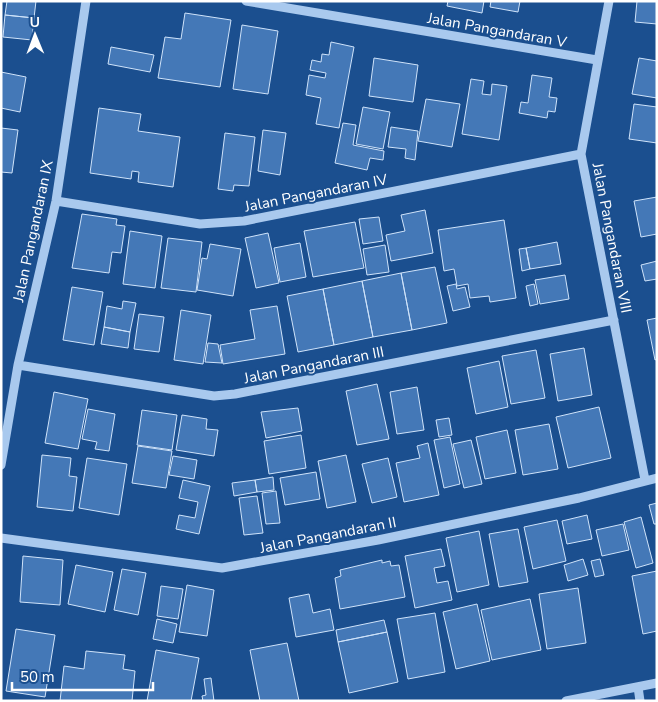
<svg xmlns="http://www.w3.org/2000/svg" width="658" height="702" font-family="'Nunito Sans',sans-serif">
<style>
.building{fill:#4478b7;stroke:#cfe3fa}
.lines{fill:none;stroke-linecap:round;stroke-linejoin:round}
.minor{stroke:#a9c9ee;stroke-width:9}
.labels{text-anchor:middle;dominant-baseline:central;stroke-width:4;stroke-linejoin:round;paint-order:stroke}
.street-label{font-size:15px;fill:#fff;stroke:#1b4f8f}
</style>
<rect width="100%" height="100%" fill="#1b4f8f"/>
<!-- building -->
<path class="building" d="M 7,1 L 36,1 L 34,18 L 5,15 Z
M 448,1 L 484,1 L 482,13 L 447,6 Z
M 491,1 L 520,1 L 518,12 L 490,7 Z
M 637,1 L 657,1 L 657,24 L 635,22 Z
M 185,13 L 231,20 L 220,87 L 158,78 L 165,37 L 181,39 Z
M 5,15 L 34,18 L 32,40 L 3,37 Z
M 242,25 L 278,31 L 268,94 L 233,89 Z
M 331,42 L 354,47 L 339,128 L 316,124 L 321,98 L 306,95 L 309,75 L 325,78 L 326,73 L 310,70 L 312,60 L 321,62 L 322,54 L 329,55 Z
M 111,47 L 154,55 L 150,72 L 108,64 Z
M 374,58 L 418,65 L 413,102 L 369,96 Z
M 639,58 L 657,61 L 657,98 L 632,94 Z
M 1,72 L 26,77 L 20,112 L 1,108 Z
M 532,75 L 552,78 L 549,97 L 557,98 L 555,112 L 548,111 L 547,118 L 519,113 L 521,102 L 528,103 Z
M 471,79 L 484,81 L 482,94 L 491,95 L 492,84 L 507,86 L 499,140 L 462,134 Z
M 426,99 L 460,104 L 452,147 L 418,141 Z
M 634,104 L 657,107 L 657,143 L 629,139 Z
M 363,107 L 390,112 L 383,149 L 356,144 Z
M 99,108 L 141,114 L 138,131 L 180,137 L 173,187 L 138,182 L 139,172 L 132,171 L 131,179 L 90,173 Z
M 343,123 L 356,125 L 353,145 L 384,151 L 383,160 L 370,158 L 367,170 L 335,163 Z
M 391,127 L 418,131 L 415,160 L 405,158 L 406,149 L 388,147 Z
M 1,128 L 18,130 L 12,173 L 1,172 Z
M 263,130 L 286,133 L 280,175 L 258,171 Z
M 225,133 L 255,137 L 249,186 L 234,185 L 233,191 L 218,189 Z
M 657,197 L 657,234 L 641,237 L 634,201 Z
M 425,210 L 433,253 L 391,261 L 386,235 L 405,231 L 401,215 Z
M 82,214 L 117,219 L 116,225 L 125,226 L 121,253 L 112,252 L 109,273 L 72,268 Z
M 379,217 L 383,241 L 363,244 L 359,219 Z
M 504,220 L 516,298 L 490,302 L 489,296 L 470,298 L 468,284 L 457,286 L 454,269 L 444,271 L 438,230 Z
M 355,222 L 364,268 L 313,277 L 304,231 Z
M 130,231 L 162,236 L 155,288 L 123,284 Z
M 268,233 L 279,283 L 256,288 L 245,238 Z
M 168,238 L 202,242 L 196,292 L 161,288 Z
M 557,242 L 561,264 L 530,269 L 526,248 Z
M 300,243 L 306,277 L 280,282 L 274,248 Z
M 210,244 L 241,249 L 233,296 L 197,290 L 202,258 L 207,259 Z
M 385,245 L 389,272 L 367,275 L 363,249 Z
M 526,248 L 530,269 L 522,271 L 519,249 Z
M 657,261 L 657,279 L 645,281 L 641,265 Z
M 435,267 L 447,323 L 412,330 L 401,273 Z
M 401,273 L 412,330 L 373,337 L 362,281 Z
M 565,275 L 569,299 L 540,304 L 535,280 Z
M 362,281 L 373,337 L 334,345 L 323,289 Z
M 456,284 L 457,289 L 465,287 L 470,307 L 453,311 L 447,286 Z
M 534,284 L 538,304 L 530,306 L 526,286 Z
M 72,287 L 103,292 L 94,345 L 63,340 Z
M 323,289 L 334,345 L 298,352 L 287,296 Z
M 123,301 L 136,303 L 130,332 L 104,327 L 107,306 L 122,309 Z
M 277,306 L 285,354 L 223,364 L 220,345 L 255,339 L 250,310 Z
M 181,310 L 211,315 L 203,364 L 174,360 Z
M 139,314 L 164,317 L 159,352 L 134,349 Z
M 657,318 L 657,359 L 655,360 L 647,320 Z
M 104,327 L 130,332 L 128,348 L 101,344 Z
M 208,343 L 218,344 L 222,363 L 205,362 Z
M 584,348 L 592,395 L 558,401 L 550,354 Z
M 536,350 L 545,398 L 511,404 L 502,356 Z
M 499,361 L 508,407 L 476,414 L 467,368 Z
M 377,384 L 389,439 L 357,445 L 346,391 Z
M 417,387 L 424,430 L 397,434 L 390,392 Z
M 54,392 L 88,399 L 78,449 L 45,443 Z
M 599,407 L 611,458 L 568,468 L 556,417 Z
M 298,408 L 302,431 L 266,438 L 261,412 Z
M 88,409 L 115,414 L 109,451 L 95,449 L 97,442 L 82,439 Z
M 142,410 L 177,415 L 172,450 L 137,445 Z
M 182,415 L 207,419 L 206,429 L 218,430 L 214,456 L 176,450 Z
M 449,418 L 452,435 L 439,437 L 436,420 Z
M 549,424 L 558,469 L 523,475 L 515,430 Z
M 507,430 L 516,473 L 485,479 L 476,437 Z
M 301,435 L 306,468 L 269,474 L 264,441 Z
M 450,437 L 460,484 L 444,488 L 434,440 Z
M 471,440 L 482,484 L 464,488 L 453,444 Z
M 428,443 L 439,495 L 404,502 L 396,463 L 420,458 L 417,446 Z
M 138,446 L 172,451 L 166,488 L 132,483 Z
M 42,455 L 71,458 L 69,476 L 77,477 L 73,511 L 37,507 Z
M 346,455 L 356,502 L 327,508 L 318,461 Z
M 173,456 L 197,460 L 194,479 L 169,475 Z
M 87,458 L 127,464 L 119,515 L 79,508 Z
M 388,458 L 397,497 L 372,503 L 362,464 Z
M 316,472 L 320,499 L 285,505 L 280,478 Z
M 273,477 L 274,490 L 257,492 L 255,480 Z
M 183,480 L 210,486 L 199,534 L 176,529 L 179,515 L 195,518 L 198,502 L 179,498 Z
M 255,480 L 257,492 L 234,496 L 232,483 Z
M 276,491 L 280,523 L 266,524 L 262,493 Z
M 257,496 L 263,533 L 244,535 L 239,498 Z
M 657,503 L 657,524 L 654,524 L 649,505 Z
M 587,515 L 592,539 L 567,544 L 562,521 Z
M 641,517 L 653,563 L 636,568 L 624,522 Z
M 557,520 L 566,561 L 533,569 L 524,527 Z
M 623,524 L 629,550 L 602,556 L 596,530 Z
M 518,529 L 528,582 L 499,587 L 489,534 Z
M 479,531 L 489,585 L 457,592 L 446,538 Z
M 441,549 L 445,566 L 434,568 L 437,583 L 448,581 L 452,600 L 415,608 L 405,556 Z
M 23,556 L 63,560 L 60,605 L 20,602 Z
M 583,559 L 588,575 L 568,581 L 564,565 Z
M 600,559 L 604,575 L 595,577 L 591,561 Z
M 382,560 L 382,563 L 390,561 L 391,566 L 399,565 L 405,597 L 340,609 L 335,578 L 341,576 L 340,570 Z
M 76,565 L 113,572 L 105,612 L 68,604 Z
M 122,569 L 146,573 L 138,615 L 114,610 Z
M 657,571 L 657,631 L 643,634 L 632,576 Z
M 187,585 L 214,590 L 207,636 L 179,632 Z
M 161,586 L 183,589 L 178,619 L 157,616 Z
M 578,588 L 586,643 L 547,649 L 539,594 Z
M 309,594 L 313,613 L 330,609 L 334,630 L 296,637 L 289,598 Z
M 530,599 L 541,650 L 492,660 L 481,610 Z
M 477,604 L 490,661 L 456,669 L 443,612 Z
M 435,613 L 445,672 L 408,679 L 397,619 Z
M 157,619 L 177,624 L 173,643 L 153,639 Z
M 384,620 L 387,632 L 338,642 L 336,630 Z
M 16,629 L 55,635 L 45,697 L 6,691 Z
M 387,632 L 398,682 L 349,693 L 338,642 Z
M 287,643 L 299,701 L 260,701 L 250,650 Z
M 156,650 L 199,658 L 191,701 L 147,701 Z
M 86,651 L 125,655 L 123,669 L 135,671 L 132,701 L 60,701 L 64,666 L 84,669 Z
M 211,678 L 214,701 L 203,701 L 202,696 L 206,695 L 204,679 Z"/>
<g class="lines">
<!-- minor -->
<path class="minor" d="M 246,1 L 597,60
M 609,1 L 581,154 L 645,480
M 56,201 L 200,224 L 244,221 L 581,154
M 18,365 L 214,396 L 235,394 L 614,320
M 1,465 L 18,365 L 56,201 L 86,1
M 1,538 L 222,568 L 378,540 L 579,498 L 657,478
M 638,687 L 640,701
M 566,701 L 657,683"/>
</g>
<g class="labels">
<!-- street labels -->
<g class="street-label">
<text transform="translate(497 30) rotate(10)">Jalan Pangandaran V</text>
<text transform="translate(316 193) rotate(-11)">Jalan Pangandaran IV</text>
<text transform="translate(33 231) rotate(-78)">Jalan Pangandaran IX</text>
<text transform="translate(612 238) rotate(79)">Jalan Pangandaran VIII</text>
<text transform="translate(314 365) rotate(-11)">Jalan Pangandaran III</text>
<text transform="translate(328 535) rotate(-11)">Jalan Pangandaran II</text>
</g>
</g>
<!-- border -->
<rect width="658" height="702" fill="none" stroke="#ffffff" stroke-width="5"/>
<!-- north arrow -->
<g transform="translate(35 35) rotate(359)" stroke="#1b4f8f" stroke-width="4" paint-order="stroke">
<path d="M0-4L9 19L0 12L-9 19Z" fill="#ffffff"/>
<text y="-8" font-size="14" font-weight="bold" text-anchor="middle" fill="#ffffff">U</text>
</g>
<!-- scale -->
<path d="M12 682v8h141v-8" fill="none" stroke="#ffffff" stroke-width="2.5"/>
<text x="20" y="682" font-size="15" fill="#ffffff" stroke="#1b4f8f" stroke-width="4" paint-order="stroke">50 m</text>
</svg>
